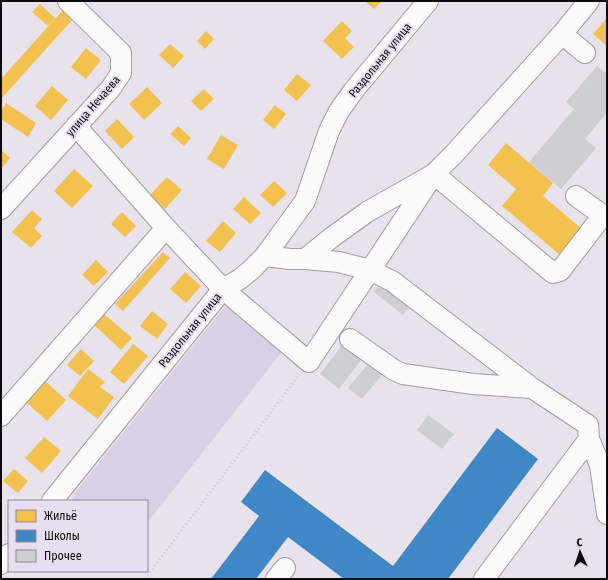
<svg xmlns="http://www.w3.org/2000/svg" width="608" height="580" font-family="'Fira Sans Condensed',sans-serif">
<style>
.green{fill:#dad0e5}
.homes{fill:#f2c14e}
.schools{fill:#3f88c5}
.building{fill:#cecfd2}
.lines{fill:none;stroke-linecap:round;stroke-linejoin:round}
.minor-casing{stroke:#9f9ca2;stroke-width:22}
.path{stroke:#cdcbce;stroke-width:2.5;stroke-dasharray:1 3;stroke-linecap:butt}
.minor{stroke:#fbfbfc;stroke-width:20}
.labels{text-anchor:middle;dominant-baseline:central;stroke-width:4;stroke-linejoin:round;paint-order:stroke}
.street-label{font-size:12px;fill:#0d0a0f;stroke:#e7dfef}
</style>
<rect width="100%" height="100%" fill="#e7e2ec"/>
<!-- green -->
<path class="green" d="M 226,307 L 231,308 L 282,349 L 281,353 L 147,523 L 147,501 L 75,501 L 74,498 L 74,494 L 223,309 Z"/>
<!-- homes -->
<path class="homes" d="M 365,1 L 382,1 L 374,9 Z
M 40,4 L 55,18 L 48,26 L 32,12 Z
M 63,10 L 73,19 L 1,99 L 1,79 Z
M 607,18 L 607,46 L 593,34 Z
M 342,21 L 352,31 L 345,38 L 354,47 L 342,59 L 323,41 Z
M 206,31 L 214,39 L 205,49 L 197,41 Z
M 170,44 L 184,56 L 173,68 L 159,55 Z
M 86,48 L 101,60 L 86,79 L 71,67 Z
M 297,74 L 311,85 L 297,101 L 284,90 Z
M 52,86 L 68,100 L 51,120 L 35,106 Z
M 147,87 L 162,103 L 144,120 L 129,104 Z
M 204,89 L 214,99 L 201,111 L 191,101 Z
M 6,103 L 36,123 L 28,137 L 1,119 L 1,111 Z
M 275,105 L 286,114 L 274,129 L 263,120 Z
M 117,119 L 134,137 L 122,149 L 105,131 Z
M 178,126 L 191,138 L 184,146 L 170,134 Z
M 221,135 L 238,145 L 224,169 L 207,159 Z
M 506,143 L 553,183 L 543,196 L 582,229 L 560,255 L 502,206 L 516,189 L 488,165 Z
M 1,150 L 10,158 L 1,169 Z
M 74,169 L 93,186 L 72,208 L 54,191 Z
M 167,177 L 182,190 L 165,209 L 149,196 Z
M 274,181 L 287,193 L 273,207 L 260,195 Z
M 244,197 L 261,213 L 250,224 L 233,209 Z
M 32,210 L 42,219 L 34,228 L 42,236 L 31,248 L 12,232 Z
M 122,212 L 136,226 L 125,237 L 111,224 Z
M 223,221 L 236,233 L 220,252 L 206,241 Z
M 163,252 L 170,258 L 123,311 L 115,304 Z
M 96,260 L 108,272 L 94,286 L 82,275 Z
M 185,272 L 201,286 L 186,303 L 170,289 Z
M 152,311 L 168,324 L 157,339 L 140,326 Z
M 104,314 L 132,338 L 121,350 L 94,325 Z
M 133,344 L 148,356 L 124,384 L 110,372 Z
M 81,349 L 94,361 L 80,376 L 67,365 Z
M 88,369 L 105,382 L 100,387 L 114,397 L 98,419 L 68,396 Z
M 45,381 L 66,400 L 47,421 L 26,402 Z
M 44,437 L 61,451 L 42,473 L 25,458 Z
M 14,469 L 28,481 L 18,493 L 3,481 Z"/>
<!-- schools -->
<path class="schools" d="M 497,428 L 538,459 L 448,579 L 344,579 L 288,537 L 256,579 L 211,579 L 259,516 L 241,502 L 265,470 L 393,566 Z"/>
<!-- building -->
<path class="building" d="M 597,66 L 607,74 L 607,113 L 585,139 L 596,148 L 561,189 L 529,162 L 574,109 L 566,102 Z
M 383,280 L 413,303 L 403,315 L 374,292 Z
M 343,344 L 362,359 L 339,389 L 320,374 Z
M 368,364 L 382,375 L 362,399 L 348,388 Z
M 428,415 L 454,434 L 442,449 L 417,430 Z"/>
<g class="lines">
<defs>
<path id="minor" d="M 562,34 L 585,53
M 76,126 L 166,228 L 223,289 L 309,362 L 434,174 L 553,273 L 560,271 L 603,215
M 576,196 L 607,218
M 1,209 L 111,88 L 121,73 L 121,53 L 68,1
M 265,256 L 290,259 L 305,259 L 331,238 L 367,212 L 434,174 L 453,155 L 562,34 L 589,1
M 305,259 L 339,262 L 370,270 L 392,281 L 532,388 L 588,425 L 589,439 L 484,579
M 350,339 L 394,370 L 403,374 L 473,384 L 532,388
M 1,416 L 166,228
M 589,439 L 600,465 L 607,514
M 52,501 L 223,289 L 240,279 L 251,270 L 265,256 L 305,201 L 329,131 L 339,111 L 354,90 L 428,1
M 1,564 L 9,554
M 276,579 L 285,568"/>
</defs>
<!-- minor casing -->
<use href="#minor" class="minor-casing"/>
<!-- path -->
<path class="path" d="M 145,579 L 299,375"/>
<!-- minor -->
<use href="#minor" class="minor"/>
</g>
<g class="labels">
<!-- street labels -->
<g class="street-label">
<text transform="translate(380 60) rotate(-51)">Раздольная улица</text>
<text transform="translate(93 106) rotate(-49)">улица Нечаева</text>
<text transform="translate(190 330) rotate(-51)">Раздольная улица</text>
</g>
</g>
<!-- border -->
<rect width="608" height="580" fill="none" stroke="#0d0a0f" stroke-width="4"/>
<!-- legend -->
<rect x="8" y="500" width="140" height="72" fill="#e7dfef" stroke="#908a95"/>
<rect x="16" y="510" width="20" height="12" fill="#f2c14e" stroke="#908a95"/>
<text x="44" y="520" font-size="12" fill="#0d0a0f">Жильё</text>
<rect x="16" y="530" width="20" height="12" fill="#3f88c5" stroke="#908a95"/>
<text x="44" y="540" font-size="12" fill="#0d0a0f">Школы</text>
<rect x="16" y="550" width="20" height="12" fill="#cecfd2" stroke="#908a95"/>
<text x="44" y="560" font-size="12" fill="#0d0a0f">Прочее</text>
<!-- north arrow -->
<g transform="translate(580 552) rotate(357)" stroke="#e7dfef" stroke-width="3" paint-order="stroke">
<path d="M0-3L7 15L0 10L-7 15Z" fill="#0d0a0f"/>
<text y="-6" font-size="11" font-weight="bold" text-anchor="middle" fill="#0d0a0f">С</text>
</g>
</svg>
